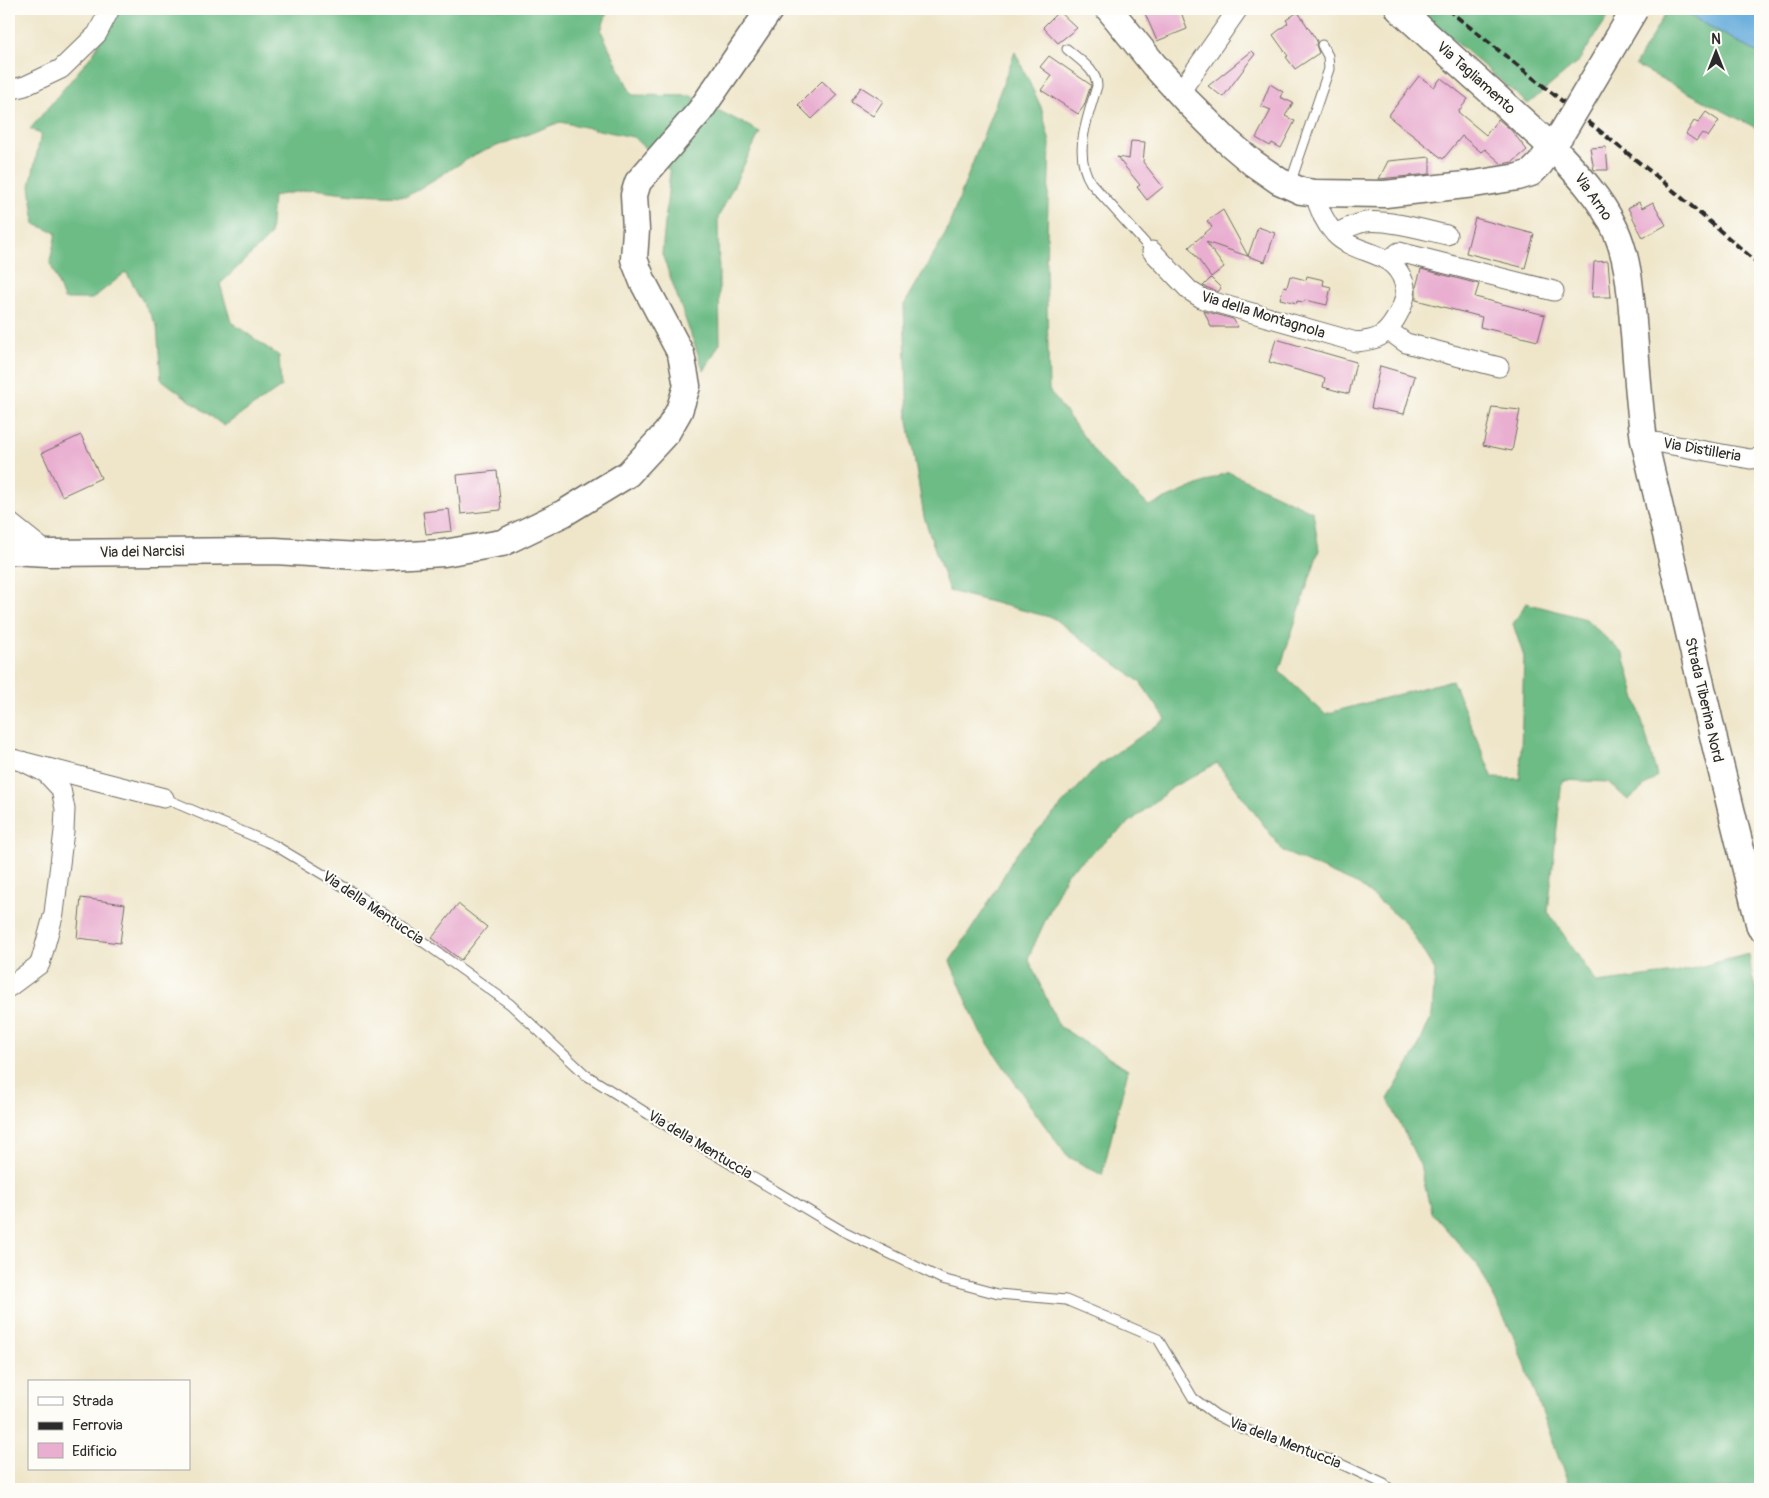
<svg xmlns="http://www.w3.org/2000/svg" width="1769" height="1498" font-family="Pangolin,sans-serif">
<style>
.forest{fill:#6dbc86;stroke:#4c7458}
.water{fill:#65abdb;stroke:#486b83}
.building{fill:#e9aed0}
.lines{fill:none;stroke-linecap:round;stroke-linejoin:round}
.lane-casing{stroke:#706c63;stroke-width:11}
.street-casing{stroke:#706c63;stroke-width:21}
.secondary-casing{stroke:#706c63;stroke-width:29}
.lane{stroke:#fff;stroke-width:9}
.street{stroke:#fff;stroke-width:19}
.secondary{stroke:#fff;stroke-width:26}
.rail{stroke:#2b2b2b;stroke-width:4;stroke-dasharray:8 4;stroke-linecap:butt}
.secondary-bridge-casing{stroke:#706c63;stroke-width:29;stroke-linecap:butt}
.secondary-bridge{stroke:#fff;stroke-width:26}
.labels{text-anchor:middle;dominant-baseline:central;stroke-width:4.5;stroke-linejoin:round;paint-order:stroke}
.street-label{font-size:15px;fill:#2b2b2b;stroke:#fdfcf7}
</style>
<rect width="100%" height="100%" fill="#fdfcf7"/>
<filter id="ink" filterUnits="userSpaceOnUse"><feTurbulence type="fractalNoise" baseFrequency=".02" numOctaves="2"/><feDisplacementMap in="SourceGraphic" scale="10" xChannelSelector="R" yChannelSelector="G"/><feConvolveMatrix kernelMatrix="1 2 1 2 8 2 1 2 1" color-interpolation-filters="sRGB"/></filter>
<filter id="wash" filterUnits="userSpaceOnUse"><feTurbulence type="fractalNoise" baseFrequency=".0096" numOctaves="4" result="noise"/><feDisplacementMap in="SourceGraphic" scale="20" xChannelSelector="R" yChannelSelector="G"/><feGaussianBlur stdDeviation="1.12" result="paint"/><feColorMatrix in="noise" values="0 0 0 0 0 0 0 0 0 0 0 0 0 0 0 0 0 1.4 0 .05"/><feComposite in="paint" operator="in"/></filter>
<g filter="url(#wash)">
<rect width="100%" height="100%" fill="#efe6ca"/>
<!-- forest -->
<path class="forest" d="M 117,9 L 608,9 L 601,31 L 632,95 L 691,96 L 760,132 L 718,218 L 720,343 L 704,371 L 662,254 L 670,171 L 633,137 L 560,122 L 476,154 L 407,196 L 354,194 L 313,189 L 273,196 L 270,236 L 220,284 L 231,322 L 279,356 L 281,387 L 224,426 L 161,379 L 157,326 L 126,272 L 92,299 L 64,299 L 50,262 L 56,233 L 35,224 L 30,186 L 41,134 L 30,129 L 93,54 Z
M 1417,9 L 1613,9 L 1578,62 L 1528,104 Z
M 1668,9 L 1678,9 L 1760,54 L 1760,130 L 1635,65 Z
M 1015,52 L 1041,107 L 1050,143 L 1046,265 L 1049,390 L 1101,460 L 1149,506 L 1228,472 L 1313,512 L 1319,550 L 1279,671 L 1325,714 L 1452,680 L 1493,778 L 1520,779 L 1524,657 L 1513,624 L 1526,603 L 1586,619 L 1624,655 L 1657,776 L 1628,800 L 1608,782 L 1562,780 L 1548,912 L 1597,983 L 1675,973 L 1749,954 L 1752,977 L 1760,1002 L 1760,1489 L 1570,1489 L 1517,1343 L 1477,1264 L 1431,1212 L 1420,1165 L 1388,1099 L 1416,1052 L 1432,1015 L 1435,971 L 1405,922 L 1359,885 L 1284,852 L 1217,763 L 1173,787 L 1067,873 L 1028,958 L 1059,1026 L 1128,1070 L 1102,1175 L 1067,1156 L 1032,1108 L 979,1030 L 950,961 L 986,907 L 1016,854 L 1100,764 L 1166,719 L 1140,682 L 1053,618 L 949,591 L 924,517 L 908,421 L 904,305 L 946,233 Z"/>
<!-- water -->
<path class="water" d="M 1678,9 L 1760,9 L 1760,54 Z"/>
<g id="blocks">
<!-- building -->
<path class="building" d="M 1143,9 L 1180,9 L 1187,29 L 1157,41 Z
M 1059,11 L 1077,28 L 1058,43 L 1043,27 Z
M 1298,12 L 1317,41 L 1316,45 L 1319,53 L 1295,69 L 1286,57 L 1288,56 L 1273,35 L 1288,23 L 1286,20 Z
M 1252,51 L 1255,54 L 1223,97 L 1208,86 Z
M 1049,56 L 1091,85 L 1084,106 L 1078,114 L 1041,90 L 1052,76 L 1040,67 Z
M 1419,76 L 1434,87 L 1441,78 L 1468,99 L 1458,112 L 1486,135 L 1498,119 L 1510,129 L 1527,150 L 1513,162 L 1502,164 L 1485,149 L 1481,152 L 1462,136 L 1443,159 L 1388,116 Z
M 822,81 L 837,95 L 812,119 L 798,105 Z
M 1270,84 L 1283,92 L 1280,97 L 1293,103 L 1285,116 L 1295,121 L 1281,148 L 1272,143 L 1270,146 L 1256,138 L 1271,110 L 1261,106 Z
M 861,87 L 883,101 L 873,116 L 851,102 Z
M 1706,112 L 1719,121 L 1708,137 L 1702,133 L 1696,141 L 1686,134 L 1694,121 L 1698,123 Z
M 1131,141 L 1145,142 L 1143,162 L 1163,187 L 1147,200 L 1137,187 L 1140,185 L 1117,157 L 1129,159 Z
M 1606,147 L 1608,170 L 1594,170 L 1590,148 Z
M 1430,157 L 1430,174 L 1379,179 L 1388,161 Z
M 1639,202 L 1642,208 L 1653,202 L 1666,225 L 1643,238 L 1628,208 Z
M 1223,210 L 1248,256 L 1258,227 L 1275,233 L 1265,262 L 1206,242 L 1224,267 L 1211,277 L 1189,247 L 1212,227 L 1207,221 Z
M 1475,218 L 1534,234 L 1525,268 L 1466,253 Z
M 1608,261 L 1611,297 L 1592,297 L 1594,262 Z
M 1421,269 L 1479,284 L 1475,297 L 1545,315 L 1538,341 L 1480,327 L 1482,317 L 1416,300 L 1416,287 Z
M 1290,276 L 1306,280 L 1307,276 L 1324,280 L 1323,285 L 1331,287 L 1327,305 L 1305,300 L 1304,302 L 1297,301 L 1297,303 L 1280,299 L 1284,286 L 1287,287 Z
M 1211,278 L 1221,288 L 1218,292 L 1203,286 Z
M 1204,311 L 1233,319 L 1238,327 L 1211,327 Z
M 1276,339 L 1356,362 L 1349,394 L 1323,387 L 1325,378 L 1269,362 Z
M 1380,366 L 1415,376 L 1404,414 L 1371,408 Z
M 1492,407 L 1520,410 L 1512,451 L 1483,445 Z
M 81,435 L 101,478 L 62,496 L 42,453 Z
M 497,471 L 501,510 L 461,514 L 457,475 Z
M 449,509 L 452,531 L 426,534 L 423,512 Z
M 81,898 L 125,904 L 120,943 L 77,938 Z
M 458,904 L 487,927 L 461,960 L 432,938 Z"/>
</g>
</g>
<g filter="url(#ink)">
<use href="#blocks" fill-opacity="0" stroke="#706c63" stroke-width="1"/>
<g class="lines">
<defs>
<path id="lane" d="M 1067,49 C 1078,59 1097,70 1097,86 C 1088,117 1072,154 1091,183 L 1152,251
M 1290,184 L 1329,69 L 1328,56 L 1322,45
M 164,798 L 274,845 L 359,896 L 510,1004 L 586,1075 L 672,1129 L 841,1230 L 942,1279 L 998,1294 L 1066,1300 L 1158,1339 L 1193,1398 L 1216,1415 L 1242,1428 L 1343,1465 L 1384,1484 L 1390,1489"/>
<path id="street" d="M 9,90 L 25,86 L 61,69 L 97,34 L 110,9
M 1180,92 L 1238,9
M 1335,234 C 1345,229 1354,224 1365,222 C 1386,219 1425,230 1447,235
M 1152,251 L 1190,291 L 1203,299 L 1356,342 C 1377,340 1385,337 1396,318 C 1402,308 1408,294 1404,283 C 1394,249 1356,256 1335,234 C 1325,223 1318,207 1315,193
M 1389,260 L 1399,252 L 1554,291
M 1389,331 L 1406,343 L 1499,367
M 1644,440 L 1750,459 L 1760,458
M 9,522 L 48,553
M 9,758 L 164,798
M 9,987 L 40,964 L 54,913 L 64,831 L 65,809 L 61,789 L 46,773 L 22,761"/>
<path id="secondary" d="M 1109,9 L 1154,65 L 1187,101 L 1227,141 L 1253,163 L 1279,181 L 1301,191 L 1315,193 L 1385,194 L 1474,184 L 1518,177 L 1531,173 L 1540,164 L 1561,134
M 1399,9 L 1553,148 C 1576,172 1601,198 1615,229 C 1630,262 1631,299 1634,334 C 1637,369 1639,405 1644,440 L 1715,744 L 1760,927
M 9,551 L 48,553 L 275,551 L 375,557 L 444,553 L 502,543 L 564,513 L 628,474 L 667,432 L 679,411 L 687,386 L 681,354 L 643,282 L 634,259 L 636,230 L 634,195 L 638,182 L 700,111 L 770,9"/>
</defs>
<!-- lane casing -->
<use href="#lane" class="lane-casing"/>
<!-- street casing -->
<use href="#street" class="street-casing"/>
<!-- secondary casing -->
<use href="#secondary" class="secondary-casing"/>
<!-- lane -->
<use href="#lane" class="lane"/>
<!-- street -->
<use href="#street" class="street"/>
<!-- secondary -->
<use href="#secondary" class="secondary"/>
<!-- rail -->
<path class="rail" d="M 1447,9 L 1661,180 L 1760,265"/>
<defs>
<path id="secondary-bridge" d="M 1563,131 L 1635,9"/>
</defs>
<!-- secondary-bridge casing -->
<use href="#secondary-bridge" class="secondary-bridge-casing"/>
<!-- secondary-bridge -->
<use href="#secondary-bridge" class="secondary-bridge"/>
</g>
</g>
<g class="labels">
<!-- street labels -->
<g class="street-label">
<text transform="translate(1476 78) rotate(42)">Via Tagliamento</text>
<text transform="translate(1593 197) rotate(55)">Via Arno</text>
<text transform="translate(1263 315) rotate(17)">Via della Montagnola</text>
<text transform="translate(1702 450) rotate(10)">Via Distilleria</text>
<text transform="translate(142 552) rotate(-1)">Via dei Narcisi</text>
<text transform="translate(1704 700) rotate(77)">Strada Tiberina Nord</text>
<text transform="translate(373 908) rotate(34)">Via della Mentuccia</text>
<text transform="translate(700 1145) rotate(31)">Via della Mentuccia</text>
<text transform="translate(1285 1443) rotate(21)">Via della Mentuccia</text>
</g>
</g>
<!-- margin -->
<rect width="1769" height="1498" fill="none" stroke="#fdfcf7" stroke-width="30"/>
<!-- legend -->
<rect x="28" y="1380" width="162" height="90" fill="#fdfcf7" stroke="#a9a8a5"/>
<rect x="38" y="1397" width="25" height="8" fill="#ffffff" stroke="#a9a8a5"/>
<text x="72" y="1406" font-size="15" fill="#2b2b2b">Strada</text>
<rect x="38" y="1422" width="25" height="8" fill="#2b2b2b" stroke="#a9a8a5"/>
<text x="72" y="1430" font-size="15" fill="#2b2b2b">Ferrovia</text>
<rect x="38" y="1443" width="25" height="15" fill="#e9aed0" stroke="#a9a8a5"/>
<text x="72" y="1456" font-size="15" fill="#2b2b2b">Edificio</text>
<!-- north arrow -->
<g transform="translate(1716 52)" stroke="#fdfcf7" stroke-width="4" paint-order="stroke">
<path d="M0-4L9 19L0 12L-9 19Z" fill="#2b2b2b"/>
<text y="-8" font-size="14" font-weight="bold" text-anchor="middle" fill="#2b2b2b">N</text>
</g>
</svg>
